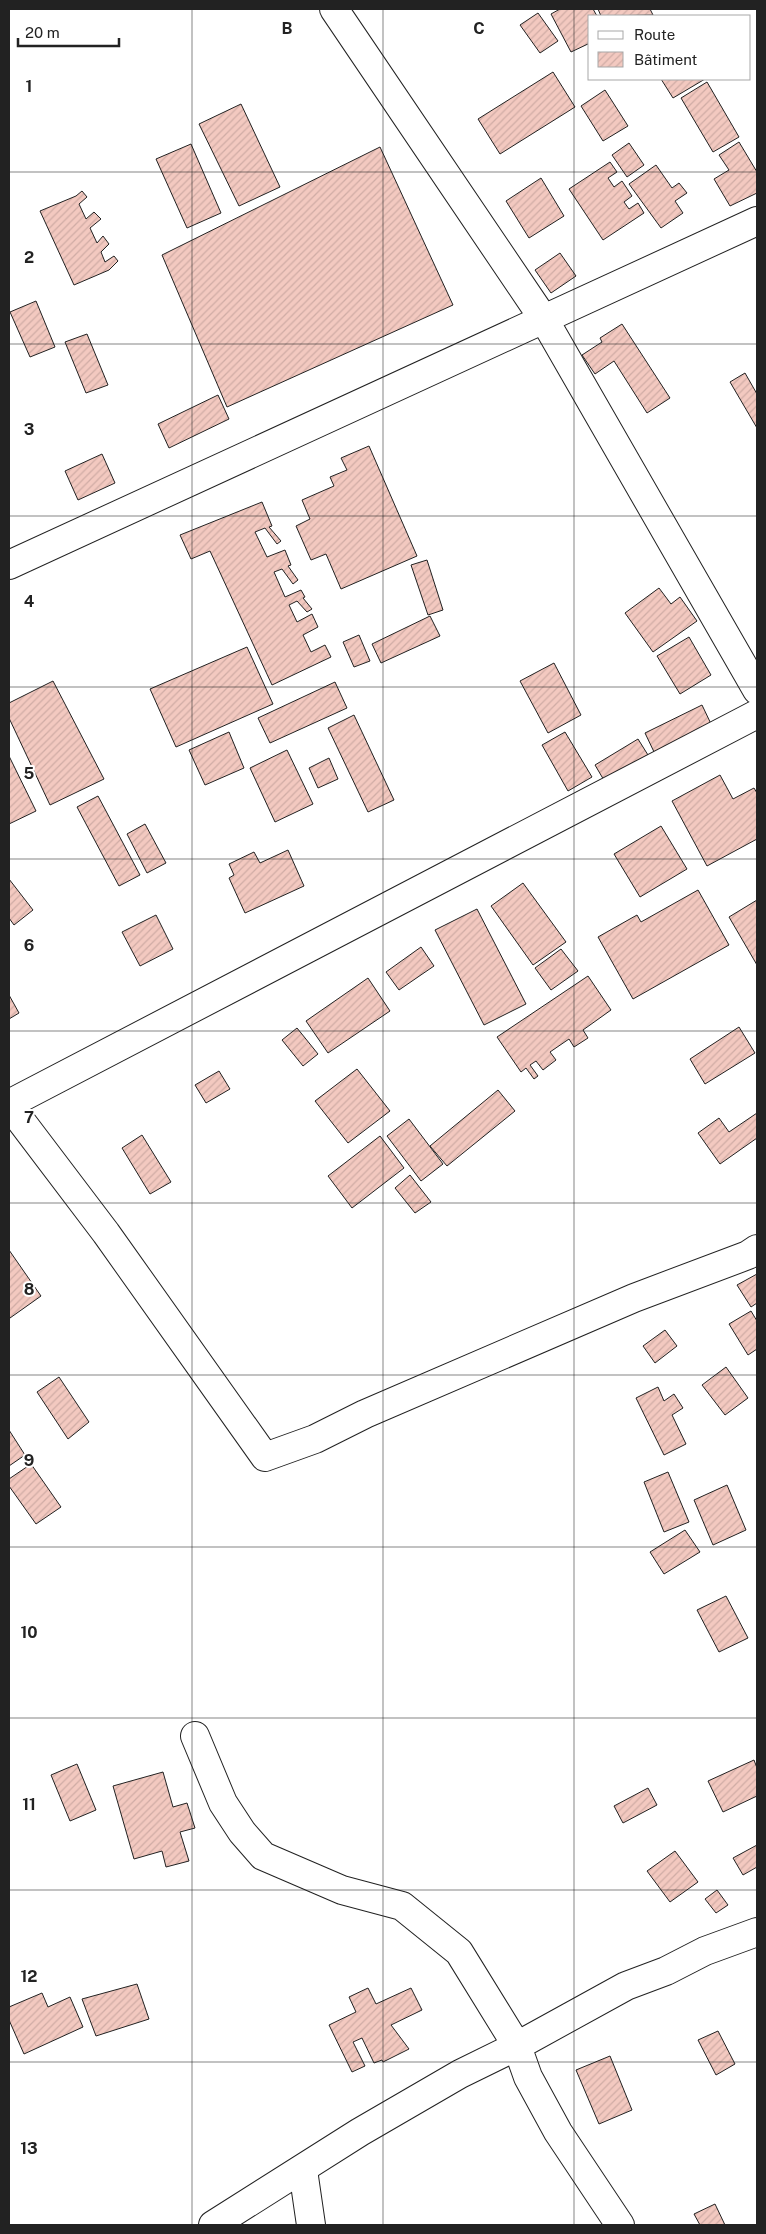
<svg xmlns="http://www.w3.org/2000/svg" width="766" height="2234" font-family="'Public Sans',sans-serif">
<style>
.building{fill:url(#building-hatch);stroke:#222}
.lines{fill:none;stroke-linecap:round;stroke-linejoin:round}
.street-casing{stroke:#222;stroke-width:30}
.street{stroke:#fff;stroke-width:28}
.grid{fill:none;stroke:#222;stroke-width:1;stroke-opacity:0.55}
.grid-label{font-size:16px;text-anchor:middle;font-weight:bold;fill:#222;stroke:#fff;stroke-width:4;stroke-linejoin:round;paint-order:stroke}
</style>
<defs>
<pattern id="building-hatch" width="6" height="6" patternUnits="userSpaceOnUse" patternTransform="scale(1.25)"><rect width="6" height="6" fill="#f3c9c0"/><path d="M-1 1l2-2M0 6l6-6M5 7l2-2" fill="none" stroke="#d0aca5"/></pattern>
</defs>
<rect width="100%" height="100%" fill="#fff"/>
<!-- building -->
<path class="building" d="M 560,9 L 593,9 L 597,16 L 590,16 L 590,43 L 571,52 L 551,14 Z
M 598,9 L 650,9 L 653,15 L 601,16 Z
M 538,13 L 558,41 L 540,53 L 520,25 Z
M 553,72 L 575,107 L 500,154 L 478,119 Z
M 661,79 L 705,79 L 673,98 Z
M 707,82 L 739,137 L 713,152 L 681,98 Z
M 605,90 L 628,126 L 603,141 L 581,106 Z
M 241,104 L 280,187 L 239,206 L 199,124 Z
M 739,142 L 757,172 L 757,193 L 730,206 L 714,179 L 729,170 L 719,155 Z
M 629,143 L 644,165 L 627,177 L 612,155 Z
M 191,144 L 221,213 L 187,228 L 156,159 Z
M 380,147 L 453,305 L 227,407 L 162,255 Z
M 610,162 L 617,172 L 608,178 L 614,187 L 622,181 L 632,196 L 624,202 L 629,209 L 638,203 L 644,213 L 603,240 L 569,189 Z
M 656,165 L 672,188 L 679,183 L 687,193 L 675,201 L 683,213 L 661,228 L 629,184 Z
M 541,178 L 564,216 L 529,238 L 506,201 Z
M 82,191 L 87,197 L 79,204 L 86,219 L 94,212 L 101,219 L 90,228 L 97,243 L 103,236 L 109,244 L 101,252 L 105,262 L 114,256 L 118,261 L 109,270 L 74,285 L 40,211 L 76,196 Z
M 560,253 L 576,276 L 551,293 L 535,270 Z
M 36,301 L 55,347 L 30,357 L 10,312 Z
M 622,324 L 670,398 L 647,413 L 614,361 L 595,374 L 582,355 L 602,342 L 600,338 Z
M 87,334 L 108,385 L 86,393 L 65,342 Z
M 745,373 L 757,394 L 757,428 L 730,382 Z
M 218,395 L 229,419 L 169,448 L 158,424 Z
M 369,446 L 417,556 L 341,589 L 326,554 L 311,560 L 296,526 L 310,519 L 302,500 L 334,486 L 330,477 L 347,470 L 341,458 Z
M 102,454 L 115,483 L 78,500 L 65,471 Z
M 262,502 L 272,526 L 269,527 L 281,541 L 277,544 L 265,528 L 255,532 L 267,557 L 285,550 L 291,565 L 288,566 L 298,580 L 293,584 L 282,569 L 274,572 L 285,597 L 301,590 L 305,597 L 303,598 L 312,609 L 307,612 L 297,601 L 289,605 L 297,622 L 312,614 L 318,627 L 303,635 L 311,652 L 325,645 L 331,657 L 272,685 L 210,551 L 191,559 L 180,535 Z
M 427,560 L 443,610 L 428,615 L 411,565 Z
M 659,588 L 671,604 L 680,597 L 697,621 L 653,652 L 625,613 Z
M 430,616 L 440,636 L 381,663 L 372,644 Z
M 359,635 L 370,661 L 354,667 L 343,642 Z
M 689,637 L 711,675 L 680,694 L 657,656 Z
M 247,647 L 273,704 L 176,747 L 150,689 Z
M 554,663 L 581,715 L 548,733 L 520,681 Z
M 53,681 L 104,779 L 50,805 L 9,718 L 9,703 Z
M 335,682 L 347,708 L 270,743 L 258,718 Z
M 702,705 L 712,726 L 655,754 L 645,733 Z
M 354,715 L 394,800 L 368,812 L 328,728 Z
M 229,732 L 244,768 L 205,785 L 189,750 Z
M 565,732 L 592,777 L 568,791 L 542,745 Z
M 638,739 L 648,755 L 605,782 L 595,765 Z
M 287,750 L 313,804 L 275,822 L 250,768 Z
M 9,756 L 36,811 L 9,824 Z
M 329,758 L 338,779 L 318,788 L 309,768 Z
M 720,775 L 733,799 L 754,788 L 757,793 L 757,839 L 707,866 L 672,801 Z
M 98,796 L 140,875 L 119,886 L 77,807 Z
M 145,824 L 166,863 L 147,873 L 127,834 Z
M 661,826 L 687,869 L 640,897 L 614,854 Z
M 288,850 L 304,886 L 245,913 L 229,878 L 234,875 L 229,864 L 254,852 L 260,863 Z
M 9,879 L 33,910 L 14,925 L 9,918 Z
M 523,883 L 566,942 L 533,965 L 491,906 Z
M 698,890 L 729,945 L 633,999 L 598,937 L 637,915 L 641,922 Z
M 757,900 L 757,965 L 729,917 Z
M 477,909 L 526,1004 L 484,1025 L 435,930 Z
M 156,915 L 173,949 L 140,966 L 122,932 Z
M 421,947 L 434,966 L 399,990 L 386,972 Z
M 561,949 L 578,971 L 551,990 L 535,968 Z
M 588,976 L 611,1010 L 583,1030 L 588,1038 L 574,1047 L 569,1039 L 550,1052 L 556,1060 L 543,1070 L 536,1061 L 530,1065 L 538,1076 L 534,1079 L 526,1068 L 521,1072 L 497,1037 Z
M 368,978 L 390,1011 L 328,1053 L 306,1021 Z
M 9,995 L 19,1013 L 9,1019 Z
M 739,1027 L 755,1053 L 705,1084 L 690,1059 Z
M 297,1028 L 318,1054 L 303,1066 L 282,1040 Z
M 357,1069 L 390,1111 L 348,1143 L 315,1101 Z
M 219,1071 L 230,1089 L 206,1103 L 195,1085 Z
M 498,1090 L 515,1111 L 447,1166 L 430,1146 Z
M 757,1113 L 757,1138 L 720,1164 L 698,1133 L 719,1118 L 729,1132 Z
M 409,1119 L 443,1164 L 421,1181 L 387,1136 Z
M 142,1135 L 171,1182 L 150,1194 L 122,1148 Z
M 380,1136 L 404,1168 L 352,1208 L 328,1176 Z
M 410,1175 L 431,1202 L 415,1213 L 395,1188 Z
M 9,1250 L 41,1296 L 10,1318 L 9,1316 Z
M 757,1274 L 757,1303 L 751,1307 L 737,1285 Z
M 751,1311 L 757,1321 L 757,1349 L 748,1355 L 729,1324 Z
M 665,1330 L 677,1346 L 655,1363 L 643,1346 Z
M 726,1367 L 748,1398 L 725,1415 L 702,1385 Z
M 59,1377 L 89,1422 L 68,1439 L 37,1392 Z
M 658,1387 L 664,1401 L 674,1394 L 683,1408 L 672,1415 L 686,1444 L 664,1455 L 636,1398 Z
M 9,1430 L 25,1455 L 9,1466 Z
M 31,1464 L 61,1507 L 36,1524 L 9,1486 L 9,1479 Z
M 668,1472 L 689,1522 L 664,1532 L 644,1482 Z
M 727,1485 L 746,1530 L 713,1545 L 694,1500 Z
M 685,1530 L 700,1552 L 664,1574 L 650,1552 Z
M 726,1596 L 748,1638 L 719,1652 L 697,1610 Z
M 754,1760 L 757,1768 L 757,1796 L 723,1812 L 708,1781 Z
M 77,1764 L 96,1810 L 70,1821 L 51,1775 Z
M 163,1772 L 173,1807 L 187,1803 L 195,1828 L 180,1832 L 189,1861 L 166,1867 L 162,1851 L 134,1859 L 113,1786 Z
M 648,1788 L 657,1805 L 623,1823 L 614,1806 Z
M 757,1845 L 757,1867 L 743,1875 L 733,1858 Z
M 675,1851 L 698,1882 L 670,1902 L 647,1871 Z
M 717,1890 L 728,1905 L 716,1913 L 705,1899 Z
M 137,1984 L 149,2019 L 96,2036 L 82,1999 Z
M 368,1988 L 376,2004 L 411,1988 L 422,2010 L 391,2025 L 409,2049 L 383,2062 L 382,2060 L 374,2063 L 362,2038 L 353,2042 L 365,2066 L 352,2072 L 329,2025 L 356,2012 L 349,1997 Z
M 42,1993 L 48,2007 L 70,1997 L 83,2027 L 24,2054 L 9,2020 L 9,2007 Z
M 718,2031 L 735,2064 L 716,2075 L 698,2040 Z
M 610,2056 L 632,2110 L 599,2124 L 576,2070 Z
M 715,2204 L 725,2225 L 700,2225 L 694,2214 Z"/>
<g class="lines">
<defs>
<path id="street" d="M 334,9 L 545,321 L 757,690
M 9,565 L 757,221
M 9,1104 L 757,714
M 9,1105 L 106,1233 L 265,1457 L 315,1439 L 365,1414 L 634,1298 L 748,1255 L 757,1249
M 195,1736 L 223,1803 L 242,1832 L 263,1856 L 342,1890 L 402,1906 L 459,1952 L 517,2046 L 528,2077 L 558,2132 L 620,2225
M 303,2170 L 311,2225
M 213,2225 L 360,2132 L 460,2074 L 517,2046 L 626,1986 L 666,1971 L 705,1951 L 757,1932"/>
</defs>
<!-- street casing -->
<use href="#street" class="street-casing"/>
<!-- street -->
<use href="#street" class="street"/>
</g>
<!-- grid -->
<path class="grid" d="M 192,9 L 192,2225M 383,9 L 383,2225M 574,9 L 574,2225M 9,172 L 757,172M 9,344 L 757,344M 9,516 L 757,516M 9,687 L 757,687M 9,859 L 757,859M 9,1031 L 757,1031M 9,1203 L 757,1203M 9,1375 L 757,1375M 9,1547 L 757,1547M 9,1718 L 757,1718M 9,1890 L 757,1890M 9,2062 L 757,2062"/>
<g class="grid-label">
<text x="287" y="34">B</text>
<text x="479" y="34">C</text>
<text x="29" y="92">1</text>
<text x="29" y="263">2</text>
<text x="29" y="435">3</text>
<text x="29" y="607">4</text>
<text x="29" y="779">5</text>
<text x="29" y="951">6</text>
<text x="29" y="1123">7</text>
<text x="29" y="1295">8</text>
<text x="29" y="1466">9</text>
<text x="29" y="1638">10</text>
<text x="29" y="1810">11</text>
<text x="29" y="1982">12</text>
<text x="29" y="2154">13</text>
</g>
<!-- border -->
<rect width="766" height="2234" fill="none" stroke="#222222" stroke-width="20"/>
<!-- legend -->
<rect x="588" y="15" width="162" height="65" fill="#ffffff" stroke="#a7a7a7"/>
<rect x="598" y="31" width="25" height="8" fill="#ffffff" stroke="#a7a7a7"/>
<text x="634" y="40" font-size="15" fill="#222222">Route</text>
<rect x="598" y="52" width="25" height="15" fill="url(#building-hatch)" stroke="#a7a7a7"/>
<text x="634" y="65" font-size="15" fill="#222222">Bâtiment</text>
<!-- scale -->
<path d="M18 38v8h101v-8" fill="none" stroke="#222222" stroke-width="2.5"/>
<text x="25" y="38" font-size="15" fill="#222222" stroke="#ffffff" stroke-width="4" paint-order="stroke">20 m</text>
</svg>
